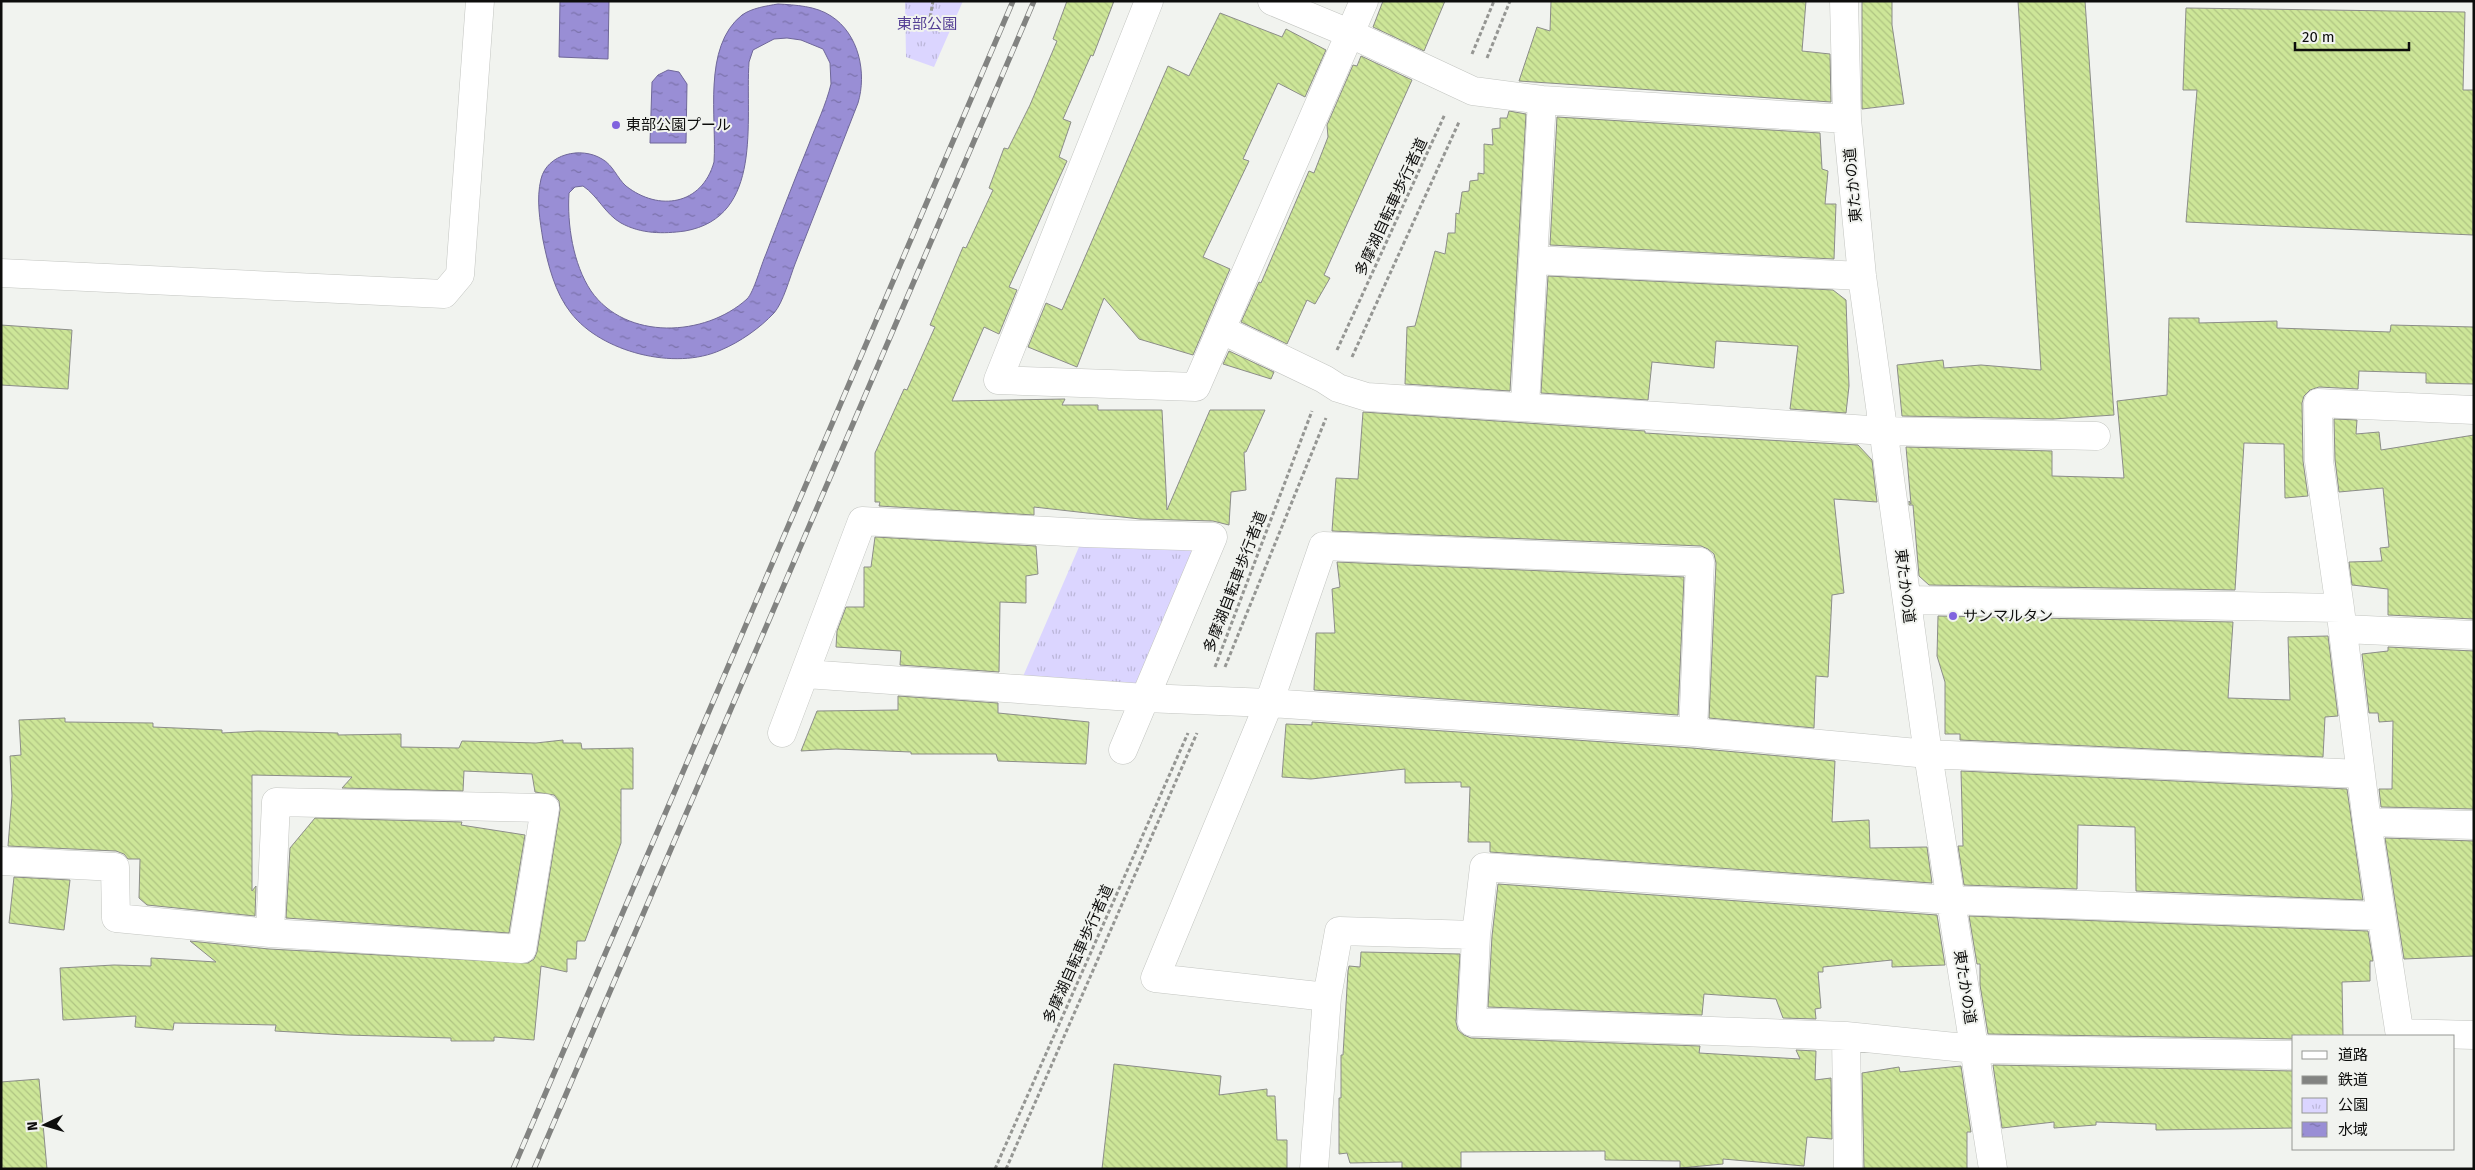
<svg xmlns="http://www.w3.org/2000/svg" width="2475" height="1170" font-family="'Fira Sans','Noto Sans JP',sans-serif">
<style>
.park{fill:url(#park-tufts)}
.water{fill:url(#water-ripples);stroke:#6f6799;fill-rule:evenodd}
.building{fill:url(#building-back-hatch);stroke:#8c8d89}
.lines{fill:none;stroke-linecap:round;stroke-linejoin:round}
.minor-casing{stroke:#c3c5c1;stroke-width:29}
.path{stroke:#959693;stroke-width:3;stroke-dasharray:4 2.5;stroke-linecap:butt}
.minor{stroke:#fff;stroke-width:28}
.rail-casing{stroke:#828381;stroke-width:5.5}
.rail{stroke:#f1f3ef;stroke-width:4;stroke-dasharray:11;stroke-linecap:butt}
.poi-dot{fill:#8063de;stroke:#f1f3ef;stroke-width:2}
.labels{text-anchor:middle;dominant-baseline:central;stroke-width:4;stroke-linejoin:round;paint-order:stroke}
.park-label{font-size:15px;fill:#533e94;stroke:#f1f3ef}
.poi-label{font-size:15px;fill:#0d0d0c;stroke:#f1f3ef;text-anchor:start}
.street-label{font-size:15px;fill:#0d0d0c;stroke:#f1f3ef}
</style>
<defs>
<pattern id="park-tufts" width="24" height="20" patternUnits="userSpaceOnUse" patternTransform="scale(1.25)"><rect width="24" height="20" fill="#dbd5ff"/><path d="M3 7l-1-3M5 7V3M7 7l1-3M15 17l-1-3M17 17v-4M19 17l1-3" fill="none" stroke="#bbb6d9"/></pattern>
<pattern id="water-ripples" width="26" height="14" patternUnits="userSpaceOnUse" patternTransform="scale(1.25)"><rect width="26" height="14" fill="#998ed5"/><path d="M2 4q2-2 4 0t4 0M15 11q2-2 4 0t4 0" fill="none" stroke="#7b72ab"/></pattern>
<pattern id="building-back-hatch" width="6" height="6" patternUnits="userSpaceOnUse" patternTransform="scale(1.25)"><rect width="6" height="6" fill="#cde698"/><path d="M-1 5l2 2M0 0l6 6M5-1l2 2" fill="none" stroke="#afc482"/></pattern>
</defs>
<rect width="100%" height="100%" fill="#f1f3ef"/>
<!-- park -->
<path class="park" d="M 905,1 L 963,1 L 934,67 L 906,57 Z
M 1085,533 L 1213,537 L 1145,698 L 1018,688 Z"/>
<!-- water -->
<path class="water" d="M 560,1 L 609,1 L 608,59 L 559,57 Z
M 778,4 C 796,5 816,6 831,16 C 859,34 867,73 858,103 C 837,157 816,210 795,264 C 790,277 783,303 774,313 C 760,328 740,342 721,350 C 675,371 601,352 571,313 C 555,293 548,265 543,240 C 540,221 536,199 541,179 C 547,154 581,146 602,159 C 613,165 617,178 626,186 C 659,212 702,205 714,162 C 717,118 702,47 742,15 C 752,8 766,6 778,4 ZM 787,38 L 801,40 L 823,49 L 830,63 L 831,84 C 826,105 816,125 809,144 C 794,181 780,217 766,254 C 761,265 754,292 747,299 C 705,337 626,341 591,291 C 573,264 567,224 569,193 L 575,187 L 583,186 C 598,196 605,214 621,223 C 641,234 663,234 685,231 C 764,217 745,121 749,62 L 753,50 L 774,39 Z
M 668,70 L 679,72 L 687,84 L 686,143 L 650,143 L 652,82 L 658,75 Z"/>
<!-- building -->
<path class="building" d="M 1067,1 L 1114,1 L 1093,56 L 1091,55 L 1063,119 L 1071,122 L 1059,157 L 1067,161 L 1009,287 L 1017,290 L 999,334 L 984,327 L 952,401 L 1065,399 L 1062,405 L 1098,405 L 1098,410 L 1162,410 L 1167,510 L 1210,410 L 1265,410 L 1246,452 L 1244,452 L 1246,490 L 1231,492 L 1229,525 L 1213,521 L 1140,519 L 1034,507 L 1034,515 L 879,506 L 880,502 L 875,502 L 875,453 L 904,389 L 907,390 L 935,327 L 930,325 L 963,247 L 966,248 L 993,190 L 989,188 L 1004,148 L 1008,149 L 1030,105 L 1057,41 L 1053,39 Z
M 1383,1 L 1445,1 L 1424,51 L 1373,27 Z
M 1551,1 L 1806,1 L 1802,51 L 1830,54 L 1831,102 L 1519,81 L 1537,27 L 1550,31 Z
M 1862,1 L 1892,1 L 1892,25 L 1904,104 L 1862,109 Z
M 2018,1 L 2085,1 L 2114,415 L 2053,419 L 1902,416 L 1897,365 L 1943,360 L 1944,368 L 1981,365 L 2041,370 Z
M 2186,8 L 2465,12 L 2463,90 L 2474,90 L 2473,235 L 2186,222 L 2197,90 L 2183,90 Z
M 1220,13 L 1282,37 L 1286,29 L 1326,50 L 1305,97 L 1278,83 L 1243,159 L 1249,161 L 1203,257 L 1230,269 L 1193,355 L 1139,339 L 1104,298 L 1077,367 L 1028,347 L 1046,303 L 1062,310 L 1168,66 L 1189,76 Z
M 1361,56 L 1412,80 L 1324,275 L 1330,278 L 1315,304 L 1307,300 L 1287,344 L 1241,322 L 1259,282 L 1261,283 L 1309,171 L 1314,173 L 1328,137 L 1327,125 L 1353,65 L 1357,66 Z
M 1509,111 L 1526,114 L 1510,391 L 1405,384 L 1407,327 L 1415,326 L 1435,251 L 1445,254 L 1448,233 L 1455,233 L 1456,213 L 1459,214 L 1462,192 L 1469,191 L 1470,181 L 1478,180 L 1478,173 L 1484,174 L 1484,144 L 1493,145 L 1492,129 L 1500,128 L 1500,118 L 1507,118 Z
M 1557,117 L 1820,133 L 1822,169 L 1828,171 L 1825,204 L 1836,204 L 1834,259 L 1550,245 Z
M 1548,276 L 1833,290 L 1846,300 L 1849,386 L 1846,413 L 1790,409 L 1798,346 L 1716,341 L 1714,368 L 1652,362 L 1648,400 L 1541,393 Z
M 2169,318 L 2199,318 L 2199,323 L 2277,321 L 2277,328 L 2390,332 L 2391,325 L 2474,327 L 2474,384 L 2426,383 L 2426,373 L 2359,371 L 2358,389 L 2319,387 L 2310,390 L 2304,396 L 2302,403 L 2303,461 L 2308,496 L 2285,498 L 2284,444 L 2244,443 L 2235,590 L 1929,585 L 1919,576 L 1913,505 L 1909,505 L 1909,501 L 1911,504 L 1906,447 L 2052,451 L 2052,476 L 2124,478 L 2117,401 L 2167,395 Z
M 1,325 L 72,330 L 68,389 L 1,385 Z
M 1229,351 L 1274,372 L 1271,379 L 1223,364 Z
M 1363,412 L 1645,431 L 1645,433 L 1693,436 L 1858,445 L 1872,460 L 1877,502 L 1834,499 L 1844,593 L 1832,595 L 1828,677 L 1816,676 L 1814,728 L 1709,718 L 1716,563 L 1714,554 L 1708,549 L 1701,546 L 1332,531 L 1336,478 L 1358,479 Z
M 2334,419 L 2357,420 L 2356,434 L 2379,432 L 2381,450 L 2474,435 L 2474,619 L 2388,615 L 2388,589 L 2352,585 L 2349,562 L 2382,561 L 2380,548 L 2389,547 L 2383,488 L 2339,492 L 2335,460 Z
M 875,537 L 1036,546 L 1038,574 L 1026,576 L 1026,603 L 1000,602 L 999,672 L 900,665 L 901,651 L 836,647 L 837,631 L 846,607 L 864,607 L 864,567 L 871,567 Z
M 1337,562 L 1684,577 L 1678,715 L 1314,690 L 1316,633 L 1335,633 L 1332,589 L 1340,587 Z
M 1938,616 L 2233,622 L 2228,698 L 2290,700 L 2288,637 L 2328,636 L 2338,716 L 2325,717 L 2323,757 L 1960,740 L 1960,734 L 1945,734 L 1945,682 L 1937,656 Z
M 2388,647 L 2474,651 L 2474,809 L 2381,807 L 2379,789 L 2392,789 L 2393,721 L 2379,722 L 2378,713 L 2369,713 L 2362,654 L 2388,651 Z
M 898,696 L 998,703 L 998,713 L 1089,722 L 1086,764 L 998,761 L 996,754 L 911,754 L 911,752 L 836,749 L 801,751 L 817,711 L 898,710 Z
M 65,718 L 65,722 L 153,723 L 153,727 L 222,730 L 222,733 L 258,731 L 338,733 L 338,735 L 401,734 L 401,747 L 459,748 L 462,741 L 536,743 L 563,740 L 563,743 L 581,743 L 582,749 L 633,748 L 633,789 L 621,789 L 621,843 L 585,941 L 577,941 L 576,959 L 567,959 L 567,972 L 541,966 L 534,1040 L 494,1037 L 494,1041 L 451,1041 L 451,1038 L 346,1035 L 275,1031 L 276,1025 L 174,1023 L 173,1030 L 135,1027 L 136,1016 L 63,1020 L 60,968 L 114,965 L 151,966 L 151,958 L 216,962 L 190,941 L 269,949 L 528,963 L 534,959 L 537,952 L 560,810 L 559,801 L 554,795 L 535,792 L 532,774 L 464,771 L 463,791 L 342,788 L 352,777 L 252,775 L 252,891 L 256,886 L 255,916 L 147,905 L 139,898 L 140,859 L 128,859 L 124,854 L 116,851 L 8,846 L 12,796 L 10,756 L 21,755 L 19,720 Z
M 1312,722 L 1692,748 L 1835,761 L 1832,822 L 1869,820 L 1870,848 L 1927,847 L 1932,883 L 1490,852 L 1490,842 L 1468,842 L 1470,787 L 1461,787 L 1461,782 L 1405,783 L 1405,769 L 1311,779 L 1282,777 L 1286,724 L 1312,725 Z
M 1961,771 L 2347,789 L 2363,900 L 2136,891 L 2135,827 L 2078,825 L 2077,889 L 1964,885 L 1958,846 L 1963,846 Z
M 315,818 L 462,822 L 461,825 L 525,835 L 509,933 L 286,918 L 290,848 Z
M 2385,838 L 2474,841 L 2474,956 L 2404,959 Z
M 14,877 L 70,880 L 64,930 L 9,923 Z
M 1498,884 L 1937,915 L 1945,965 L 1892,967 L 1892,960 L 1823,967 L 1823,972 L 1818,972 L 1821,1008 L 1815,1009 L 1816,1019 L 1783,1018 L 1776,999 L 1704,994 L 1702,1015 L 1488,1007 L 1492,936 Z
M 1969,916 L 2368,931 L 2373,961 L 2370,961 L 2370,981 L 2342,982 L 2343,1036 L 2294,1036 L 2294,1039 L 1988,1034 L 1980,985 L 1980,964 L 1977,964 Z
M 1361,952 L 1460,954 L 1456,1022 L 1458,1030 L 1464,1035 L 1471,1038 L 1700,1046 L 1699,1053 L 1800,1059 L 1796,1050 L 1816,1051 L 1815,1080 L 1831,1078 L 1832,1139 L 1807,1137 L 1804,1166 L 1723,1159 L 1723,1164 L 1680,1168 L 1680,1161 L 1605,1160 L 1605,1151 L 1461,1152 L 1461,1169 L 1402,1169 L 1402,1162 L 1350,1163 L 1347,1153 L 1339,1154 L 1339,1098 L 1341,1098 L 1341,1055 L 1343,1055 L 1348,971 L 1349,966 L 1360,967 Z
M 1114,1064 L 1221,1076 L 1219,1095 L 1267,1089 L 1267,1096 L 1275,1096 L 1277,1140 L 1287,1140 L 1287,1169 L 1102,1169 Z
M 1993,1065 L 2294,1071 L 2294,1128 L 2156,1130 L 2156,1124 L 2096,1122 L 2096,1125 L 2054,1128 L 2054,1122 L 2002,1128 Z
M 1961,1066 L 1971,1132 L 1967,1132 L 1967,1169 L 1864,1169 L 1862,1073 L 1899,1067 L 1900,1072 Z
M 39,1079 L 47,1169 L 1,1169 L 1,1082 Z"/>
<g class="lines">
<defs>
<path id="minor" d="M 1149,1 L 998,380 L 1196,387 L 1364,1
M 1272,1 L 1351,34 L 1473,91 L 1542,100 L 1847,119
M 1844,1 L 1847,119 L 1862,276 L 1928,754 L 1993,1169
M 1533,260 L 1862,276
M 1,273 L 444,294 L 460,275 L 480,1
M 1222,330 L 1324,379 L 1338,388 L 1367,397 L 1885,431 L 2096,436
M 1525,406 L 1542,100
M 1907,600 L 2340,608 L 2367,822 L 2400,1036
M 2340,608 L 2319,461 L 2318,403 L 2474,410
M 2344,629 L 2474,635
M 806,674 L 1145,698 L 1269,703 L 1693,732 L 1928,754 L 2360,774
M 782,733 L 862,521 L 1085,533 L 1213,537 L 1123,750
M 2367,822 L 2474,825
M 1,861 L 115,867 L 116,918 L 270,933 L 522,949 L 545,808 L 276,802 L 270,933
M 1327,997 L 1155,978 L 1269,703 L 1323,546 L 1700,562 L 1693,732
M 2400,1033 L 2474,1035
M 1846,1036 L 1848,1169
M 2294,1055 L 1975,1049 L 1846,1036 L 1472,1022 L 1476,935 L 1484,867 L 1950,900 L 2381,916
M 1314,1169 L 1327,997 L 1339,931 L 1476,935"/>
</defs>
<!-- minor casing -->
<use href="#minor" class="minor-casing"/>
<!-- path -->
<path class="path" d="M 928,30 L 933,1
M 1472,54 L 1494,1
M 1487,58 L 1510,1
M 1337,350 L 1445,114
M 1352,357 L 1459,122
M 1215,667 L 1312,411
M 1225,667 L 1326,418
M 995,1169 L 1188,733
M 1006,1169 L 1197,733"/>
<!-- minor -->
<use href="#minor" class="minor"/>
<defs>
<path id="rail" d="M 513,1169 L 1013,1
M 534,1169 L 1034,1"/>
</defs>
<!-- rail casing -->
<use href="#rail" class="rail-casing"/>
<!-- rail -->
<use href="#rail" class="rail"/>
</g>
<!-- markers -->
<g class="poi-dot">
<circle cx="616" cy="125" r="5"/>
<circle cx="1953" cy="616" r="5"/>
</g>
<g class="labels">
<!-- park labels -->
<g class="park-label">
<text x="927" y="24">東部公園</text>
</g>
<!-- poi labels -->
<g class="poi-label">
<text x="626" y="125">東部公園プール</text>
<text x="1963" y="616">サンマルタン</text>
</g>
<!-- street labels -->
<g class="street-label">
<text transform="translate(1853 185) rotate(-95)">東たかの道</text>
<text transform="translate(1391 207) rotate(-65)">多摩湖自転車歩行者道</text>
<text transform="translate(1235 582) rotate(-69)">多摩湖自転車歩行者道</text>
<text transform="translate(1905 586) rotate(83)">東たかの道</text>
<text transform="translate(1078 954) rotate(-66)">多摩湖自転車歩行者道</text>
<text transform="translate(1965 987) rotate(81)">東たかの道</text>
</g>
</g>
<!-- border -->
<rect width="2475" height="1170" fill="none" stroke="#0d0d0c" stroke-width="5"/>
<!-- legend -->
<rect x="2292" y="1035" width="162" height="115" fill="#f1f3ef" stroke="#969794"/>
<rect x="2302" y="1051" width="25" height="8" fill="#ffffff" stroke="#969794"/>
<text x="2338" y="1060" font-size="15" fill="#0d0d0c">道路</text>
<rect x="2302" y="1076" width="25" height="8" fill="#828381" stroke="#969794"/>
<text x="2338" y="1085" font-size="15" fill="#0d0d0c">鉄道</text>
<rect x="2302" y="1098" width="25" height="15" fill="url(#park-tufts)" stroke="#969794"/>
<text x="2338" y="1110" font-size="15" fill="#0d0d0c">公園</text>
<rect x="2302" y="1122" width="25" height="15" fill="url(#water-ripples)" stroke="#969794"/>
<text x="2338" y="1135" font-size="15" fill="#0d0d0c">水域</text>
<!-- north arrow -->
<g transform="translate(45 1125) rotate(265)" stroke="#f1f3ef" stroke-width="4" paint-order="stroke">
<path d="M0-4L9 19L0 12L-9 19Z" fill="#0d0d0c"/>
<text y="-8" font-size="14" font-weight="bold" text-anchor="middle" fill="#0d0d0c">N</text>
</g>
<!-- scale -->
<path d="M2295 42v8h114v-8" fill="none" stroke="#0d0d0c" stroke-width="2.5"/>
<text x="2302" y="42" font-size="15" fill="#0d0d0c" stroke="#f1f3ef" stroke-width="4" paint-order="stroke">20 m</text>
</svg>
